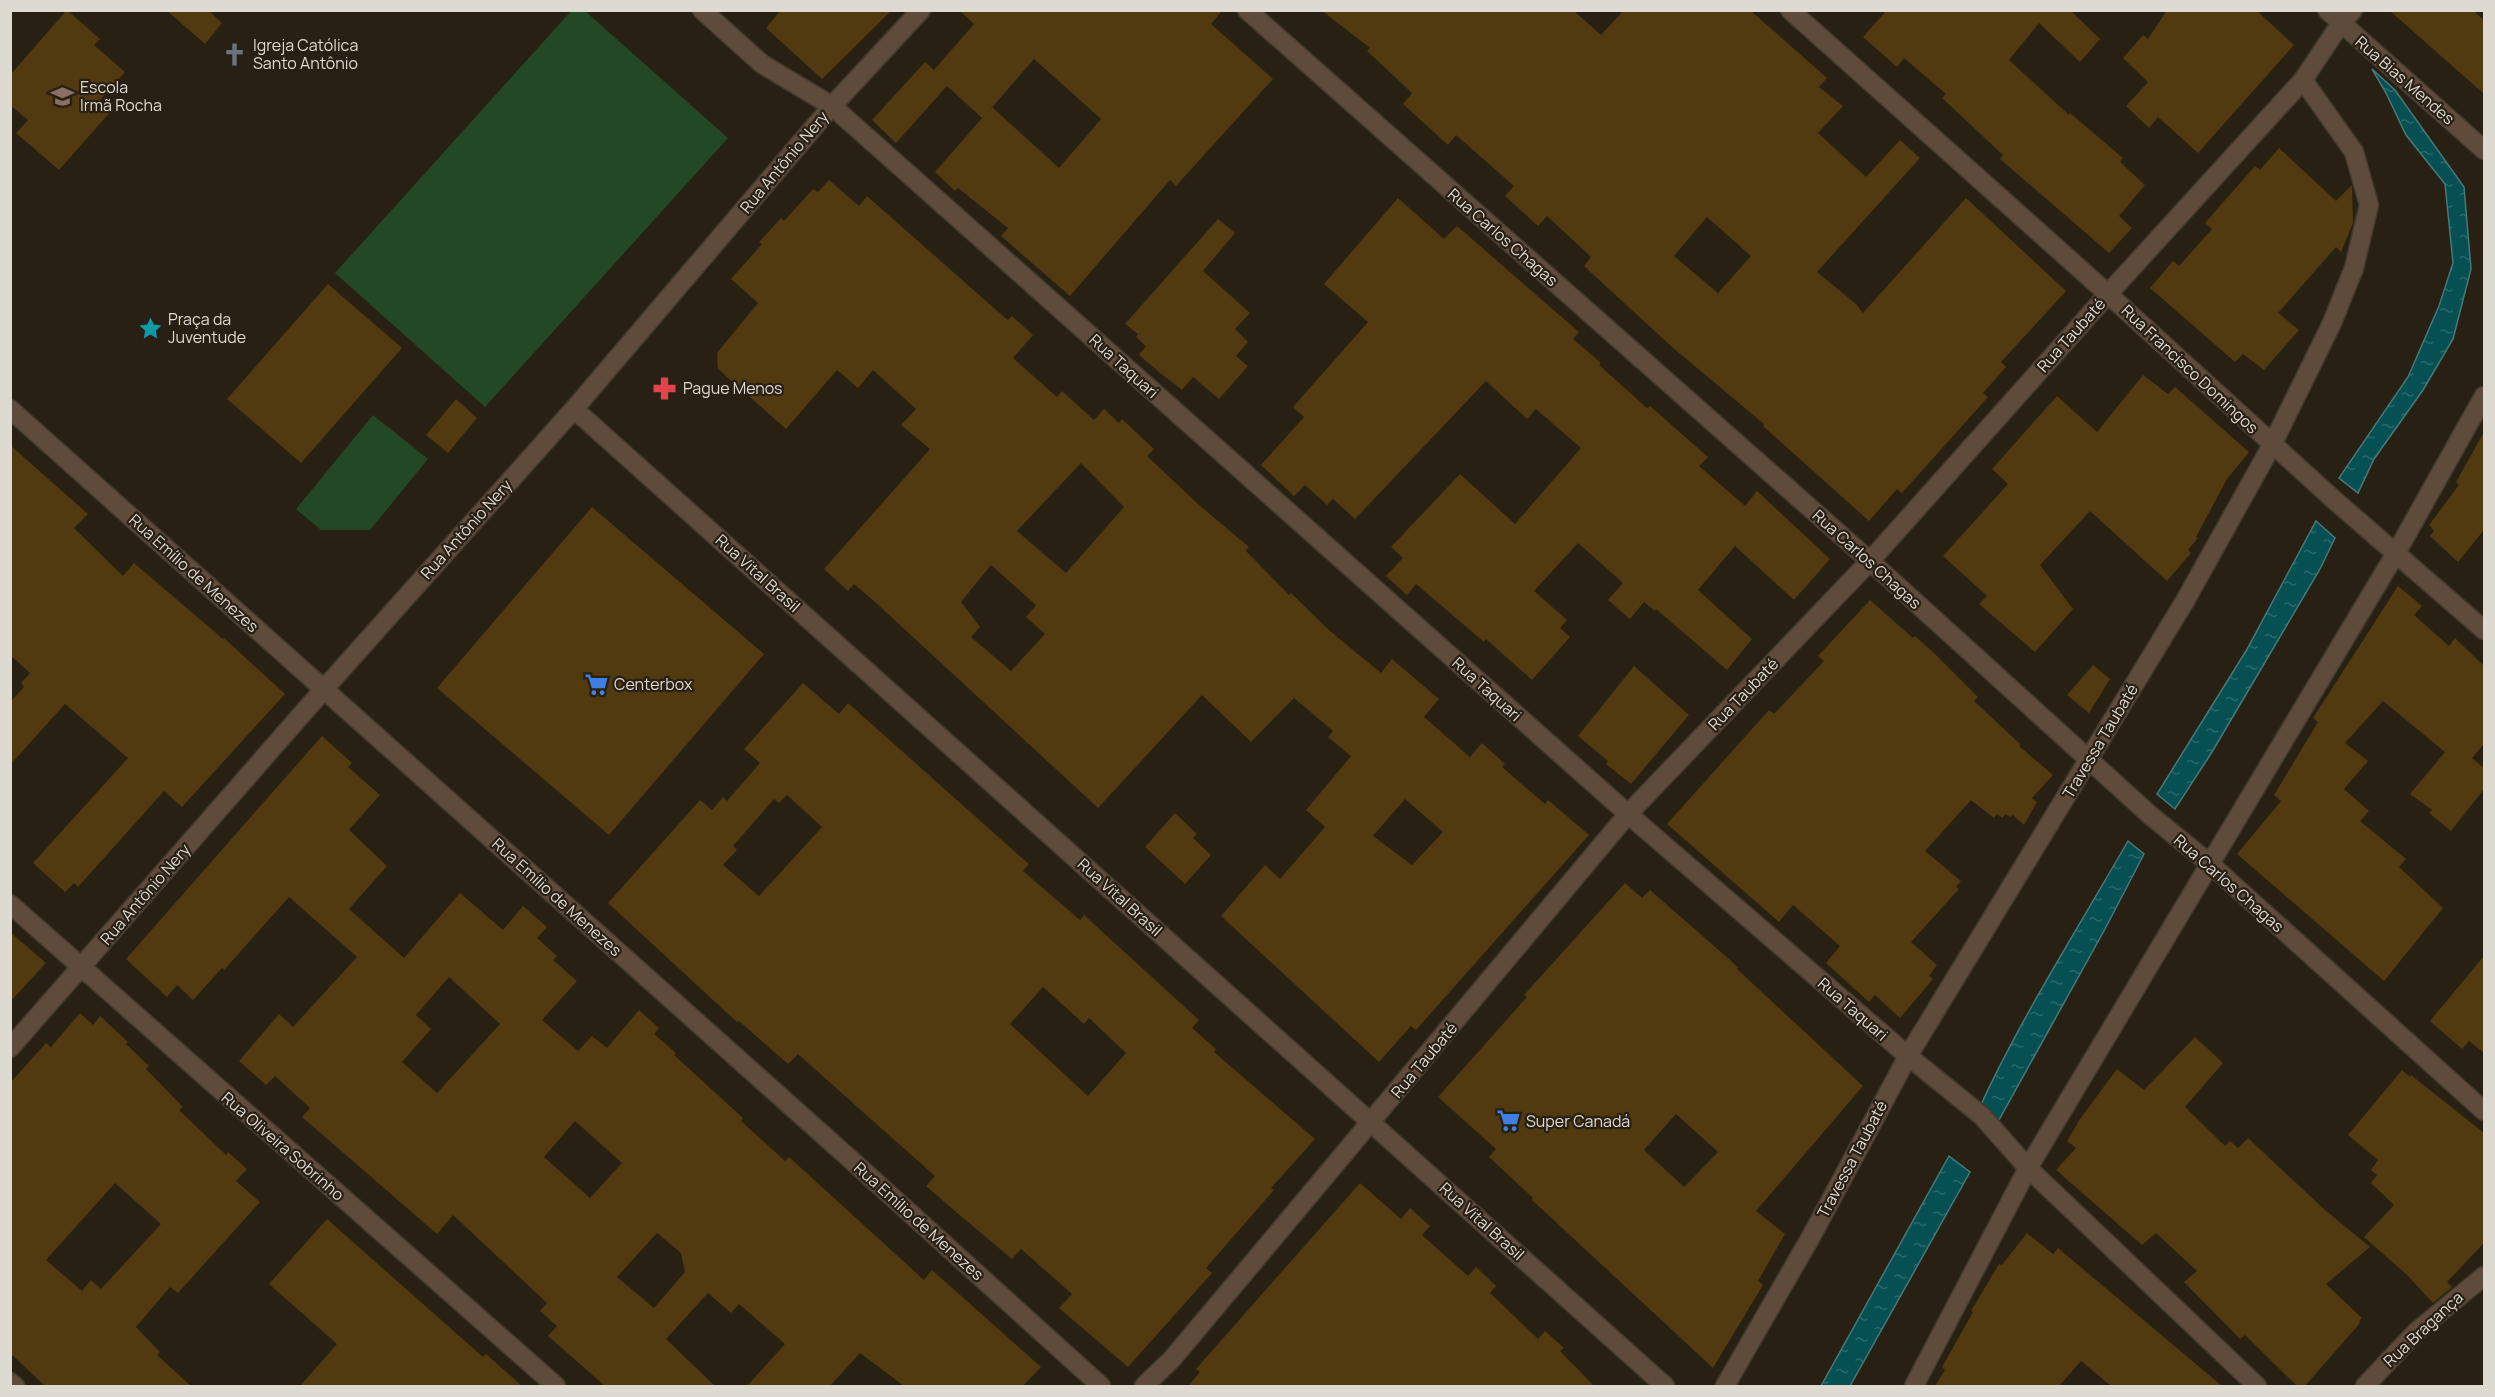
<svg xmlns="http://www.w3.org/2000/svg" width="2495" height="1397" font-family="Manrope,sans-serif">
<style>
.grass{fill:#234825}
.water{fill:url(#water-ripples);stroke:#47797a;stroke-width:1.5}
.building{fill:#513910;fill-rule:evenodd}
.lines{fill:none;stroke-linecap:round;stroke-linejoin:round}
.minor-casing{stroke:#413a2e;stroke-width:21}
.tertiary-casing{stroke:#413a2e;stroke-width:21}
.minor{stroke:#5e4b3b;stroke-width:18}
.tertiary{stroke:#5e4b3b;stroke-width:18}
.labels{text-anchor:middle;dominant-baseline:central;stroke-width:4.5;stroke-linejoin:round;paint-order:stroke}
.poi-label{font-size:16px;fill:#ded9d1;stroke:#282013;text-anchor:start}
.street-label{font-size:16px;fill:#ded9d1;stroke:#282013}
</style>
<defs>
<pattern id="water-ripples" width="26" height="14" patternUnits="userSpaceOnUse" patternTransform="scale(1.5)"><rect width="26" height="14" fill="#065054"/><path d="M2 4q2-2 4 0t4 0M15 11q2-2 4 0t4 0" fill="none" stroke="#2a696c"/></pattern>
</defs>
<rect width="100%" height="100%" fill="#282013"/>
<!-- grass -->
<path class="grass" d="M 572,10 L 585,11 L 728,138 L 485,407 L 335,273 Z
M 373,415 L 428,459 L 370,530 L 321,530 L 296,509 Z"/>
<!-- water -->
<path class="water" d="M 2372,69 L 2395,90 L 2464,187 L 2471,269 L 2453,339 L 2423,390 L 2374,459 L 2358,493 L 2339,478 L 2408,377 L 2439,306 L 2453,263 L 2445,184 L 2406,135 L 2386,93 Z
M 2316,521 L 2335,538 L 2320,569 L 2212,752 L 2175,809 L 2157,794 L 2246,651 Z
M 2128,841 L 2144,854 L 2105,929 L 1995,1127 L 1978,1111 C 2021,1017 2077,930 2128,841 Z
M 1949,1156 L 1970,1172 L 1850,1386 L 1821,1386 Z"/>
<!-- building -->
<path class="building" d="M 67,10 L 100,39 L 94,45 L 125,72 L 100,100 L 112,110 L 59,170 L 16,133 L 28,120 L 10,105 L 10,75 Z
M 166,10 L 208,10 L 222,23 L 205,44 Z
M 781,10 L 892,10 L 822,79 L 766,28 Z
M 959,10 L 1223,10 L 1211,24 L 1273,79 L 1176,186 L 1170,180 L 1070,296 L 1001,236 L 1008,228 L 958,188 L 955,191 L 935,172 L 982,118 L 947,86 L 896,143 L 872,120 L 925,62 L 934,70 L 974,24 ZM 1034,59 L 1101,119 L 1059,168 L 992,107 L 988,112 Z
M 1321,10 L 1573,10 L 1601,35 L 1624,10 L 1750,10 L 1827,78 L 1819,87 L 1843,106 L 1818,133 L 1866,177 L 1900,140 L 1920,158 L 1817,272 L 1856,304 L 1863,313 L 1966,198 L 2066,291 L 2001,362 L 2006,367 L 1983,393 L 1988,397 L 1902,493 L 1897,489 L 1869,521 L 1763,426 L 1764,424 L 1672,347 L 1584,266 L 1591,257 L 1547,216 L 1538,226 L 1505,196 L 1514,186 L 1456,135 L 1448,145 L 1403,104 L 1412,93 L 1367,51 L 1370,48 ZM 1707,217 L 1751,256 L 1718,293 L 1674,256 Z
M 1887,10 L 2070,10 L 2100,39 L 2080,62 L 2039,23 L 2009,60 L 2069,115 L 2070,113 L 2123,158 L 2120,162 L 2145,185 L 2119,216 L 2132,228 L 2109,253 L 2000,159 L 2003,155 L 1942,98 L 1946,94 L 1904,58 L 1897,67 L 1863,37 Z
M 2167,10 L 2256,10 L 2294,45 L 2198,153 L 2158,117 L 2149,128 L 2126,106 L 2148,82 L 2123,58 L 2143,35 L 2148,39 Z
M 2389,10 L 2473,10 L 2484,20 L 2484,94 Z
M 2279,148 L 2336,201 L 2352,185 L 2353,223 L 2341,252 L 2336,247 L 2278,313 L 2299,330 L 2264,370 L 2243,354 L 2235,362 L 2150,288 L 2173,261 L 2179,266 L 2212,229 L 2205,223 L 2255,166 L 2260,170 Z
M 829,180 L 859,206 L 867,196 L 995,309 L 1008,320 L 1012,316 L 1033,335 L 1013,358 L 1057,397 L 1062,391 L 1094,420 L 1104,409 L 1119,423 L 1122,419 L 1154,449 L 1147,456 L 1198,504 L 1249,547 L 1246,551 L 1289,595 L 1291,593 L 1330,631 L 1381,673 L 1392,659 L 1439,699 L 1424,717 L 1470,757 L 1482,743 L 1505,764 L 1502,767 L 1545,804 L 1548,800 L 1589,835 L 1416,1030 L 1411,1026 L 1379,1062 L 1221,916 L 1265,865 L 1280,879 L 1325,827 L 1306,810 L 1351,756 L 1328,737 L 1333,731 L 1294,698 L 1251,742 L 1202,695 L 1098,808 L 875,602 L 854,584 L 848,591 L 824,569 L 930,449 L 901,425 L 916,409 L 873,370 L 858,388 L 837,370 L 786,429 L 718,369 L 717,353 L 758,303 L 731,279 L 762,244 L 759,242 L 781,218 L 784,221 L 813,189 L 818,192 ZM 1081,463 L 1124,507 L 1066,573 L 1017,531 ZM 991,565 L 1036,605 L 1026,617 L 1045,634 L 1011,671 L 971,637 L 980,627 L 961,602 ZM 1405,799 L 1443,832 L 1412,865 L 1373,836 Z
M 1398,198 L 1444,239 L 1457,226 L 1579,332 L 1573,339 L 1601,363 L 1599,365 L 1647,408 L 1650,406 L 1708,457 L 1699,466 L 1745,506 L 1757,491 L 1830,559 L 1794,600 L 1735,546 L 1698,590 L 1752,639 L 1727,670 L 1656,609 L 1655,611 L 1644,602 L 1630,619 L 1608,600 L 1623,583 L 1578,543 L 1534,591 L 1567,620 L 1560,628 L 1570,637 L 1532,680 L 1486,639 L 1484,642 L 1416,584 L 1407,595 L 1386,576 L 1403,558 L 1391,547 L 1460,474 L 1515,524 L 1581,448 L 1536,409 L 1527,419 L 1486,381 L 1355,519 L 1333,499 L 1327,505 L 1305,485 L 1294,496 L 1261,465 L 1304,417 L 1293,407 L 1368,322 L 1324,284 Z
M 1218,219 L 1235,233 L 1203,271 L 1250,313 L 1235,329 L 1248,342 L 1236,356 L 1248,366 L 1219,399 L 1193,377 L 1182,390 L 1160,373 L 1139,355 L 1146,346 L 1136,337 L 1138,334 L 1125,324 Z
M 328,284 L 402,348 L 301,463 L 227,399 Z
M 2143,375 L 2168,394 L 2175,387 L 2249,452 L 2227,479 L 2196,537 L 2198,538 L 2188,550 L 2191,553 L 2167,581 L 2090,511 L 2040,565 L 2073,609 L 2035,652 L 1979,604 L 1987,596 L 1943,556 L 2008,484 L 1992,469 L 2057,396 L 2097,432 Z
M 456,399 L 477,418 L 448,453 L 426,435 Z
M 2484,432 L 2484,530 L 2458,562 L 2430,536 L 2434,531 L 2429,525 L 2459,485 L 2456,482 Z
M 10,445 L 88,514 L 74,528 L 123,576 L 134,563 L 223,639 L 224,638 L 285,694 L 182,807 L 164,791 L 78,887 L 74,883 L 65,892 L 33,863 L 128,758 L 65,704 L 10,765 L 10,702 L 24,687 L 21,683 L 30,673 L 10,655 Z
M 592,507 L 764,654 L 609,835 L 437,688 Z
M 2398,586 L 2422,606 L 2414,615 L 2449,646 L 2455,638 L 2484,666 L 2484,744 L 2472,758 L 2484,768 L 2484,789 L 2451,831 L 2429,813 L 2432,810 L 2410,794 L 2445,752 L 2383,701 L 2345,743 L 2368,761 L 2344,789 L 2369,811 L 2360,821 L 2406,859 L 2399,867 L 2443,908 L 2384,981 L 2237,854 L 2281,801 L 2274,795 L 2318,722 L 2313,718 Z
M 1870,600 L 1913,638 L 1915,636 L 1935,654 L 1978,697 L 1974,701 L 2020,744 L 2019,746 L 2053,775 L 2032,798 L 2037,802 L 2024,825 L 2013,815 L 2010,817 L 2006,814 L 2002,818 L 1997,814 L 1994,818 L 1971,800 L 1925,851 L 1961,881 L 1956,887 L 1959,889 L 1911,942 L 1937,965 L 1929,976 L 1933,979 L 1900,1018 L 1875,995 L 1869,1002 L 1826,963 L 1840,946 L 1793,905 L 1779,922 L 1667,824 L 1769,710 L 1774,714 L 1824,661 L 1818,656 Z
M 2093,665 L 2110,679 L 2089,713 L 2067,695 Z
M 1634,666 L 1689,715 L 1631,784 L 1606,764 L 1608,761 L 1578,736 Z
M 803,683 L 839,714 L 848,703 L 1013,850 L 1029,864 L 1023,871 L 1080,920 L 1084,915 L 1199,1020 L 1192,1028 L 1216,1049 L 1214,1052 L 1315,1139 L 1271,1188 L 1274,1190 L 1206,1268 L 1212,1273 L 1128,1367 L 1059,1308 L 1072,1294 L 1021,1249 L 1012,1259 L 956,1212 L 926,1186 L 935,1176 L 864,1113 L 798,1054 L 788,1064 L 739,1021 L 737,1022 L 726,1012 L 608,903 L 700,800 L 712,810 L 723,797 L 727,801 L 760,763 L 744,749 ZM 787,795 L 822,827 L 759,896 L 723,865 L 737,850 L 733,846 L 774,799 L 779,803 ZM 1043,987 L 1084,1024 L 1089,1018 L 1126,1053 L 1088,1096 L 1010,1024 Z
M 322,736 L 352,763 L 348,767 L 380,795 L 349,830 L 387,866 L 349,909 L 404,958 L 460,893 L 503,930 L 523,906 L 547,927 L 537,938 L 557,956 L 553,960 L 577,981 L 542,1020 L 578,1051 L 592,1036 L 607,1048 L 639,1010 L 659,1028 L 654,1034 L 676,1053 L 674,1055 L 743,1118 L 741,1121 L 785,1161 L 789,1157 L 924,1280 L 932,1270 L 1041,1367 L 1023,1386 L 904,1386 L 860,1353 L 830,1386 L 747,1386 L 785,1344 L 739,1304 L 731,1313 L 708,1293 L 666,1339 L 715,1386 L 605,1386 L 548,1336 L 557,1326 L 540,1311 L 547,1303 L 453,1215 L 437,1234 L 302,1117 L 310,1108 L 275,1076 L 266,1085 L 239,1061 L 279,1014 L 293,1027 L 357,957 L 289,897 L 224,970 L 222,968 L 193,1000 L 177,985 L 167,997 L 126,959 ZM 449,977 L 500,1024 L 437,1093 L 402,1062 L 431,1029 L 416,1015 ZM 575,1121 L 622,1163 L 590,1198 L 544,1157 ZM 657,1233 L 681,1253 L 685,1272 L 654,1308 L 617,1277 Z
M 1175,813 L 1197,834 L 1193,838 L 1211,855 L 1185,884 L 1145,847 Z
M 1625,883 L 1642,898 L 1650,890 L 1738,967 L 1737,969 L 1863,1086 L 1756,1211 L 1785,1234 L 1758,1281 L 1763,1285 L 1713,1368 L 1532,1200 L 1533,1198 L 1489,1157 L 1496,1149 L 1438,1097 L 1527,997 L 1524,995 ZM 1676,1114 L 1718,1152 L 1684,1187 L 1644,1150 Z
M 10,932 L 46,963 L 10,1002 Z
M 2484,956 L 2484,1053 L 2469,1041 L 2462,1049 L 2430,1021 Z
M 80,1013 L 93,1025 L 100,1016 L 128,1042 L 126,1044 L 149,1066 L 146,1069 L 183,1107 L 179,1110 L 226,1155 L 228,1152 L 247,1169 L 236,1181 L 260,1202 L 178,1293 L 170,1287 L 136,1327 L 160,1352 L 157,1355 L 191,1386 L 45,1386 L 10,1353 L 10,1083 L 46,1043 L 51,1047 ZM 115,1183 L 161,1224 L 101,1289 L 91,1280 L 82,1291 L 46,1260 Z
M 2195,1037 L 2223,1063 L 2185,1107 L 2225,1146 L 2230,1141 L 2238,1148 L 2248,1138 L 2325,1210 L 2370,1247 L 2326,1284 L 2362,1318 L 2359,1322 L 2360,1323 L 2305,1386 L 2297,1386 L 2245,1335 L 2240,1339 L 2184,1282 L 2197,1271 L 2156,1233 L 2142,1245 L 2056,1170 L 2076,1148 L 2067,1141 L 2080,1119 L 2117,1069 L 2144,1090 Z
M 2402,1070 L 2410,1077 L 2411,1075 L 2484,1133 L 2484,1243 L 2447,1282 L 2452,1287 L 2433,1303 L 2406,1274 L 2364,1237 L 2394,1205 L 2371,1183 L 2377,1175 L 2371,1170 L 2378,1160 L 2348,1135 Z
M 1360,1183 L 1401,1219 L 1410,1208 L 1430,1226 L 1422,1235 L 1468,1276 L 1476,1267 L 1496,1286 L 1490,1293 L 1538,1339 L 1545,1331 L 1564,1348 L 1560,1351 L 1594,1386 L 1188,1386 L 1200,1372 L 1196,1369 Z
M 327,1219 L 483,1357 L 486,1354 L 522,1386 L 300,1386 L 337,1344 L 269,1284 Z
M 2027,1233 L 2053,1254 L 2058,1248 L 2222,1386 L 2111,1386 L 2081,1361 L 2059,1386 L 1935,1386 L 1945,1370 L 1942,1367 L 1973,1312 L 1971,1311 L 1999,1264 L 2002,1265 Z"/>
<g class="lines">
<defs>
<path id="minor" d="M 921,10 L 832,106 L 1628,814 L 1908,1056 L 1982,1116 L 2028,1168 L 2257,1386
M 1247,10 L 1870,561 L 2150,815 L 2210,864 L 2484,1111
M 1790,10 L 2108,294 L 2332,498 L 2484,630
M 2327,10 L 2484,150
M 10,904 L 556,1386
M 10,1048 L 324,689
M 10,1382 L 15,1386
M 1144,1386 L 1172,1359 L 1230,1290 L 1628,814 L 1870,561 L 2108,294 L 2303,80 L 2341,23 L 2353,10
M 1725,1386 L 1812,1235 L 1908,1056 L 2185,601 L 2272,445 L 2332,323 L 2354,268 L 2369,205 L 2354,152 L 2303,80
M 1914,1386 L 2028,1168 L 2396,553 L 2484,396
M 2365,1386 L 2416,1332 L 2484,1276"/>
<path id="tertiary" d="M 10,409 L 858,1166 L 1101,1386
M 574,409 L 1665,1386
M 324,689 L 574,409 L 832,106 L 762,64 L 702,10"/>
</defs>
<!-- minor casing -->
<use href="#minor" class="minor-casing"/>
<!-- tertiary casing -->
<use href="#tertiary" class="tertiary-casing"/>
<!-- minor -->
<use href="#minor" class="minor"/>
<!-- tertiary -->
<use href="#tertiary" class="tertiary"/>
</g>
<!-- icons -->
<defs>
<symbol id="church-bare" viewBox="-9 -9 18 18"><path d="M-1.2-6h2.4v3.5h3.3v2.4h-3.3V6h-2.4V-.1h-3.3v-2.4h3.3Z" fill="#6b7280" stroke="#282013" stroke-width="2.5" paint-order="stroke"/></symbol>
<symbol id="school-bare" viewBox="-9 -9 18 18"><path d="M0-5L7-2L0 1L-7-2ZM-4 1L0 2.5L4 1V4Q0 6-4 4Z" fill="#8d6e63" stroke="#282013" stroke-width="2.5" paint-order="stroke"/></symbol>
<symbol id="sight-bare" viewBox="-9 -9 18 18"><path d="M0-6L1.8-2.2L6-1.7L2.9 1.2L3.7 5.4L0 3.3L-3.7 5.4L-2.9 1.2L-6-1.7L-1.8-2.2Z" fill="#0f9aa8" stroke="#282013" stroke-width="2.5" paint-order="stroke"/></symbol>
<symbol id="pharmacy-bare" viewBox="-9 -9 18 18"><path d="M-2-6h4v4h4v4h-4v4h-4v-4h-4v-4h4Z" fill="#e0444e" stroke="#282013" stroke-width="2.5" paint-order="stroke"/></symbol>
<symbol id="supermarket-bare" viewBox="-9 -9 18 18"><path d="M-6-5.5h2.5l.6 2H6L4.5 2H-2.5L-4.4-4H-6ZM-1.5 3.2a1.3 1.3 0 1 0 .1 0ZM3 3.2a1.3 1.3 0 1 0 .1 0Z" fill="#3f7fe0" stroke="#282013" stroke-width="2.5" paint-order="stroke"/></symbol>
</defs>
<g fill-rule="evenodd">
<use href="#church-bare" x="218" y="38" width="33" height="33"/>
<use href="#school-bare" x="46" y="80" width="33" height="33"/>
<use href="#sight-bare" x="134" y="312" width="33" height="33"/>
<use href="#pharmacy-bare" x="648" y="372" width="33" height="33"/>
<use href="#supermarket-bare" x="580" y="668" width="33" height="33"/>
<use href="#supermarket-bare" x="1492" y="1104" width="33" height="33"/>
</g>
<g class="labels">
<!-- poi labels -->
<g class="poi-label">
<text x="253" y="45">Igreja Católica<tspan x="253" dy="18">Santo Antônio</tspan></text>
<text x="80" y="87">Escola<tspan x="80" dy="18">Irmã Rocha</tspan></text>
<text x="168" y="319">Praça da<tspan x="168" dy="18">Juventude</tspan></text>
<text x="683" y="388">Pague Menos</text>
<text x="614" y="684">Centerbox</text>
<text x="1526" y="1121">Super Canadá</text>
</g>
<!-- street labels -->
<g class="street-label">
<text transform="translate(2405 80) rotate(41)">Rua Bias Mendes</text>
<text transform="translate(784 162) rotate(-50)">Rua Antônio Nery</text>
<text transform="translate(1503 237) rotate(41)">Rua Carlos Chagas</text>
<text transform="translate(2071 335) rotate(-48)">Rua Taubaté</text>
<text transform="translate(1124 366) rotate(42)">Rua Taquari</text>
<text transform="translate(2190 369) rotate(43)">Rua Francisco Domingos</text>
<text transform="translate(466 529) rotate(-48)">Rua Antônio Nery</text>
<text transform="translate(1867 559) rotate(42)">Rua Carlos Chagas</text>
<text transform="translate(194 573) rotate(42)">Rua Emílio de Menezes</text>
<text transform="translate(758 573) rotate(42)">Rua Vital Brasil</text>
<text transform="translate(1487 689) rotate(42)">Rua Taquari</text>
<text transform="translate(1743 694) rotate(-46)">Rua Taubaté</text>
<text transform="translate(2100 741) rotate(-59)">Travessa Taubaté</text>
<text transform="translate(2229 883) rotate(41)">Rua Carlos Chagas</text>
<text transform="translate(145 894) rotate(-49)">Rua Antônio Nery</text>
<text transform="translate(557 897) rotate(42)">Rua Emílio de Menezes</text>
<text transform="translate(1120 897) rotate(42)">Rua Vital Brasil</text>
<text transform="translate(1853 1009) rotate(41)">Rua Taquari</text>
<text transform="translate(1424 1060) rotate(-50)">Rua Taubaté</text>
<text transform="translate(283 1146) rotate(41)">Rua Oliveira Sobrinho</text>
<text transform="translate(1852 1159) rotate(-62)">Travessa Taubaté</text>
<text transform="translate(919 1221) rotate(42)">Rua Emílio de Menezes</text>
<text transform="translate(1482 1221) rotate(42)">Rua Vital Brasil</text>
<text transform="translate(2423 1329) rotate(-43)">Rua Bragança</text>
</g>
</g>
<!-- border -->
<rect width="2495" height="1397" fill="none" stroke="#ded9d1" stroke-width="24"/>
</svg>
